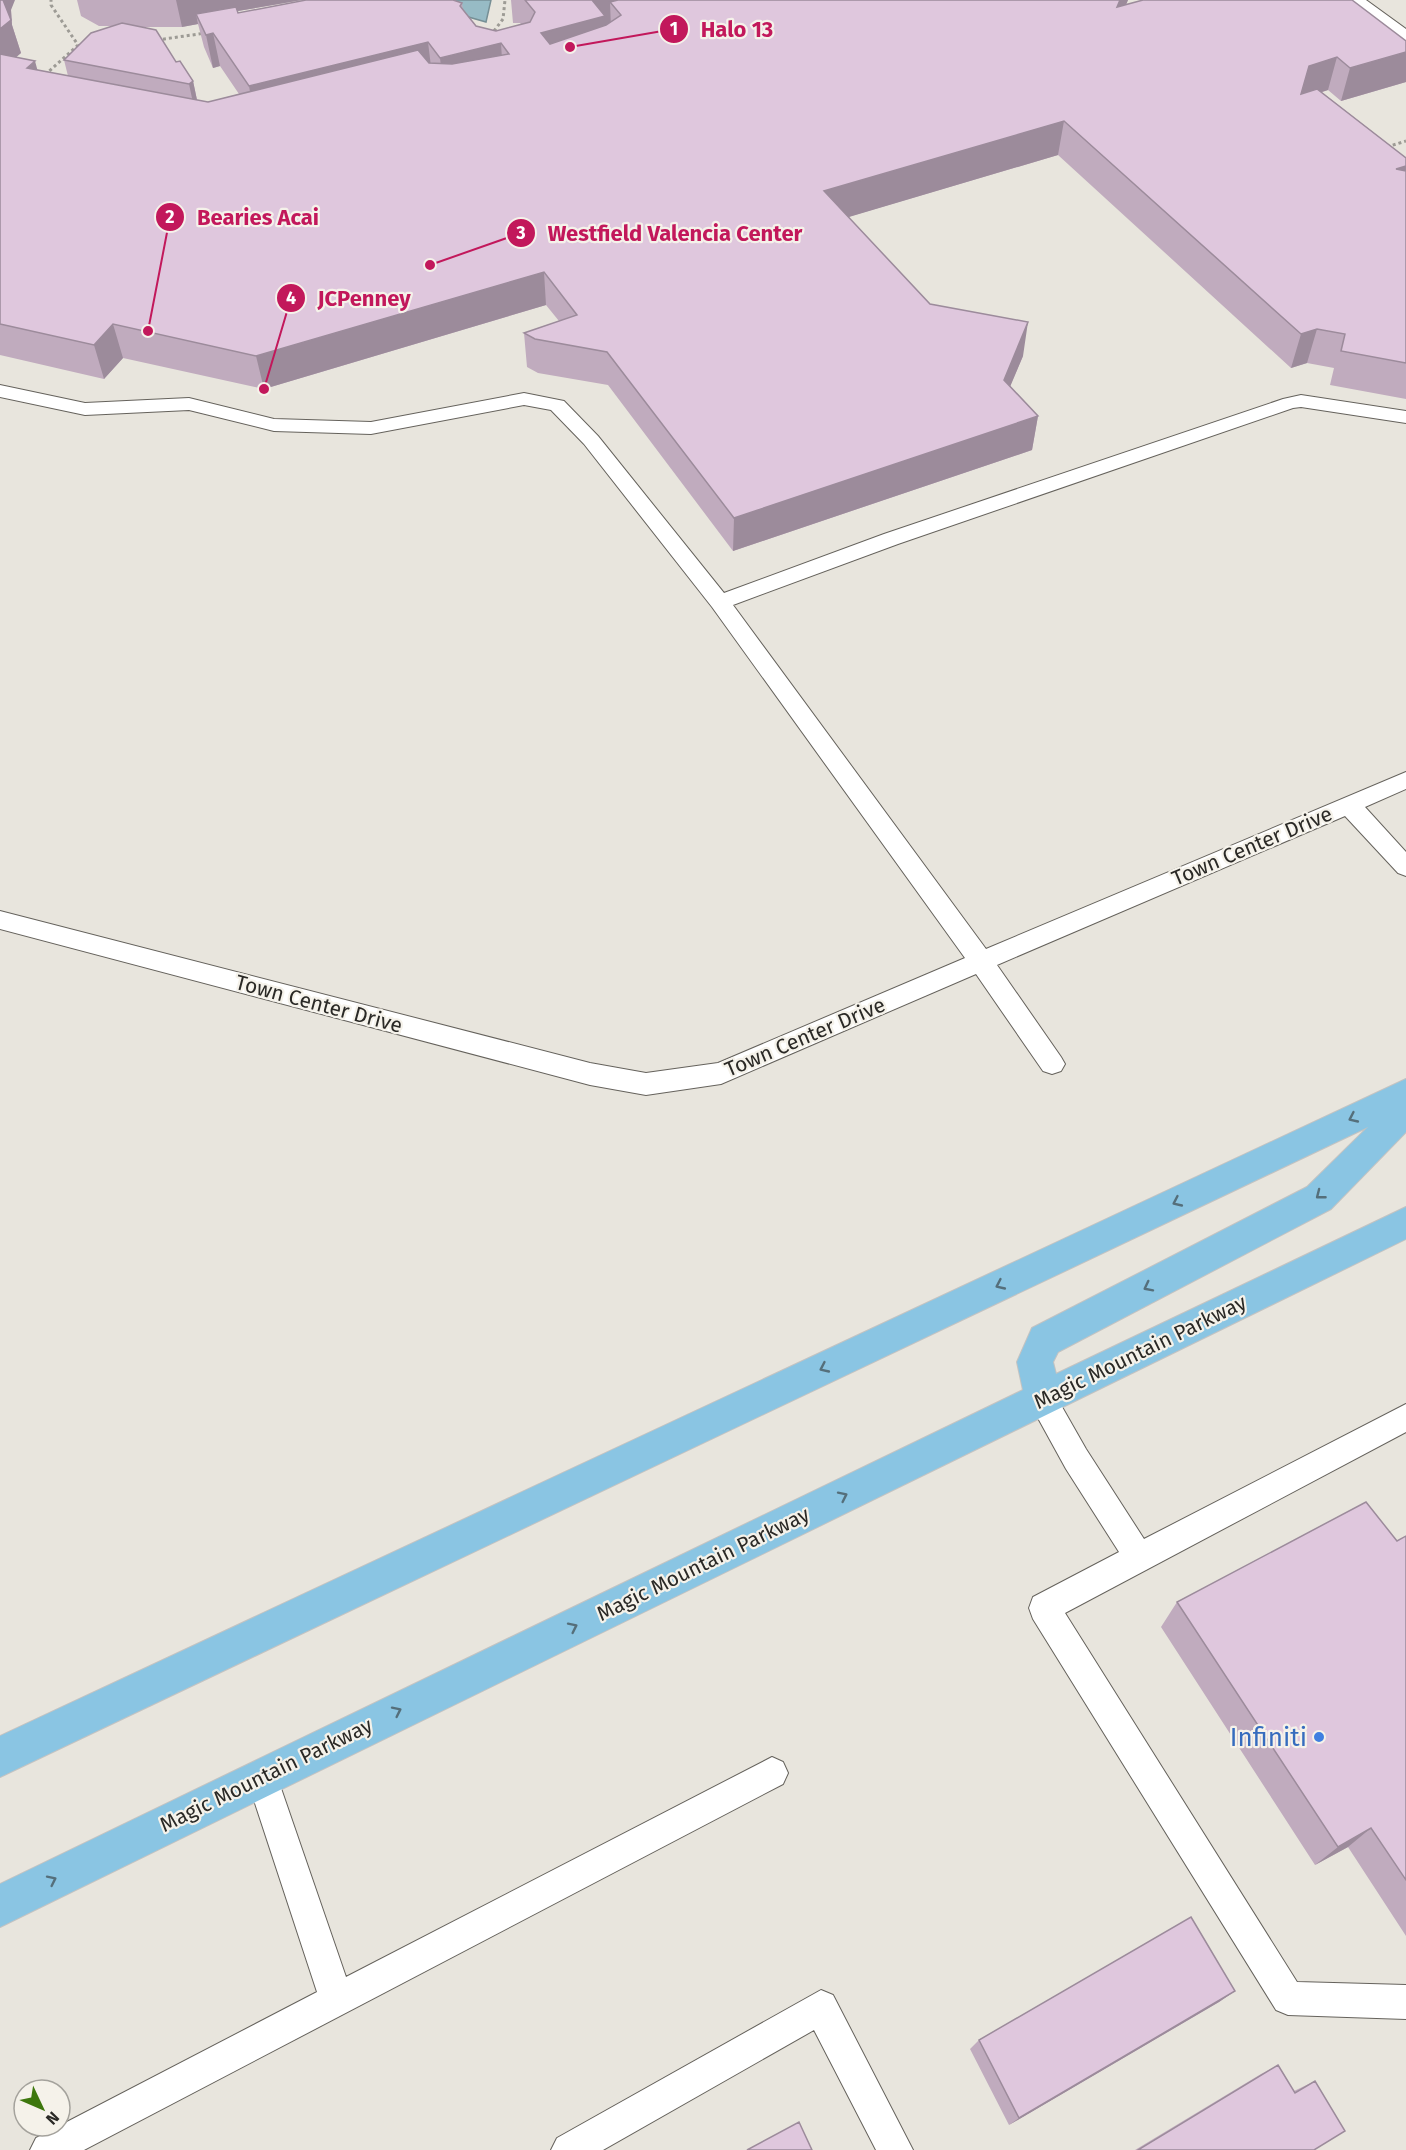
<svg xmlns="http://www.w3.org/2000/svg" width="1406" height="2150" font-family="'Fira Sans',sans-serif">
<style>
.water{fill:#97bbc5;stroke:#768f95;stroke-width:1.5}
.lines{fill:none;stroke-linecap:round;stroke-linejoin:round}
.service-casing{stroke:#65625c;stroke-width:2}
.primary-casing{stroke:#c3c3c2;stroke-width:2}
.path{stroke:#9d9b95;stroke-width:3;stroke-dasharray:3 3;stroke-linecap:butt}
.service{fill:#fff;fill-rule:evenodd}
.primary{fill:#8ac5e3;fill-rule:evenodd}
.wall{fill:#c0abbe;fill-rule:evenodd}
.shaded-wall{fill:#9c8b9b}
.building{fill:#dfc7dd;stroke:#9c8b9b;stroke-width:1.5}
.oneway{stroke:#556f7b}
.shop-dot{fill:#3f7fe0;stroke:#f5f2ea;stroke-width:2}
.labels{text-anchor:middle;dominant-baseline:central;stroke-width:4.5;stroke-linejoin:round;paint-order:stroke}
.street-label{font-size:21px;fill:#2a2926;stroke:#f5f2ea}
.near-shop-label{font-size:26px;fill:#366cbe;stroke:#f5f2ea;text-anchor:end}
.leader{fill:none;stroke:#c2185b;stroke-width:2}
.callout-dot{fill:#c2185b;stroke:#f5f2ea;stroke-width:2}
.mark-label{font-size:18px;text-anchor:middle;font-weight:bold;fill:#fff}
.callout-label{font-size:22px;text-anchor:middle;font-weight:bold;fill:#c2185b;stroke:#f5f2ea;stroke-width:4.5;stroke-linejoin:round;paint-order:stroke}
</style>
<rect width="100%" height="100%" fill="#e8e5dd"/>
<!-- water -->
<path class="water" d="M 437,0 L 491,0 L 486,22 L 458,14 Z"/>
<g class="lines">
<defs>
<path id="service" d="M 1348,0 L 1366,0 L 1406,29 L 1406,42 L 1400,40 Z
M 0,385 L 85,403 L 189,398 L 274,419 L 371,422 L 524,393 L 564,401 L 598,436 L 724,593 L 884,534 L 1283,399 L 1301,395 L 1406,411 L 1406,423 L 1301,407 L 1293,408 L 898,544 L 733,605 L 986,949 L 1406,772 L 1406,789 L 1365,807 L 1406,852 L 1406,876 L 1398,873 L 1345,816 L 997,965 L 1061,1057 L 1065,1064 L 1061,1071 L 1052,1074 L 1043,1071 L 976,974 L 721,1084 L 646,1095 L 590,1085 L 0,929 L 0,911 L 590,1063 L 646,1073 L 718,1063 L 965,958 L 712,607 L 584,444 L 551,410 L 524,405 L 371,434 L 274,431 L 189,410 L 85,415 L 0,397 Z
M 1043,1387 L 1053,1391 L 1086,1449 L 1144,1539 L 1406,1404 L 1406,1432 L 1065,1613 L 1297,1982 L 1406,1985 L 1406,2019 L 1288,2015 L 1276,2010 L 1033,1619 L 1029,1608 L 1033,1597 L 1119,1552 L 1066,1469 L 1033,1409 L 1029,1400 L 1033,1391 Z
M 772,1757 L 783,1762 L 788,1773 L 783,1784 L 84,2150 L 30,2150 L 36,2138 L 317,1992 L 246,1776 L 251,1765 L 262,1760 L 273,1765 L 346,1977 Z
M 821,1990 L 833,1995 L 913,2150 L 876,2150 L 814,2030 L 603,2150 L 551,2150 L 557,2138 Z"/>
<path id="primary" d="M 1406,1079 L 1406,1132 L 1331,1209 L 1058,1352 L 1053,1362 L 1056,1374 L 1406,1207 L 1406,1239 L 0,1927 L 0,1884 L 1023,1390 L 1017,1362 L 1032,1328 L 1307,1187 L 1368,1127 L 0,1777 L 0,1736 Z"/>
</defs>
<!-- service casing -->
<use href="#service" class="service-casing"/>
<!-- primary casing -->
<use href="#primary" class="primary-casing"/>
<!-- path -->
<path class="path" d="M 494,31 L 503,19 L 505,0
M 157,40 L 206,33
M 45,75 L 78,45 L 51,5 L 51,0
M 1387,147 L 1406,141"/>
<!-- service -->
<use href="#service" class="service"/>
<!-- primary -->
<use href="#primary" class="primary"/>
</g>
<!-- wall -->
<path class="wall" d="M 0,0 L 11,10 L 12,25 L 21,53 L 16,57 L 37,70 L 68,76 L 64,60 L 111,26 L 99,26 L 81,16 L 77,0 L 302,0 L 238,11 L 238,13 L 462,3 L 463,10 L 476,26 L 496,31 L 521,24 L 520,23 L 513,23 L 511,0 L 1128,0 L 1126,4 L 1352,0 L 1406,82 L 1341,101 L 1328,90 L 1322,92 L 1406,158 L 1406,399 L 1330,385 L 1334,368 L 1307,363 L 1291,368 L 1058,155 L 848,217 L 930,304 L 1023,356 L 1010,386 L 1038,416 L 1032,450 L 733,551 L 608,385 L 538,373 L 527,367 L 524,333 L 559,321 L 546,305 L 264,389 L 123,358 L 104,379 L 0,355 ZM 198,24 L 204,47 L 213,68 L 220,66 L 239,94 L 208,102 L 197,100 L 193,81 L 176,62 L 138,27 L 182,27 Z
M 1406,1536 L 1406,1936 L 1348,1847 L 1315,1865 L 1161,1627 L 1177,1602 L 1397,1541 Z
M 1235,1991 L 1219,2002 L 1009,2125 L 970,2049 L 979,2040 Z
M 1278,2065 L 1294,2091 L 1315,2081 L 1314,2150 L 1135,2150 L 1261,2074 Z"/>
<!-- shaded-wall -->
<path class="shaded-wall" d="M 3,0 L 15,0 L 11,10 L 12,25 L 21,53 L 0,71 L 0,29 Z
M 176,0 L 302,0 L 232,12 L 196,14 L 198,24 L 182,27 Z
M 592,0 L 721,0 L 621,15 L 610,2 L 611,28 L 543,66 L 541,33 Z
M 1120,0 L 1128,0 L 1112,39 L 1117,7 Z
M 213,33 L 220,66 L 213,68 L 206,35 Z
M 428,42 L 432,75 L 255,119 L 249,86 Z
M 501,43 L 503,76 L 444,92 L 440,58 Z
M 1406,52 L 1406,82 L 1341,101 L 1350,68 Z
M 1337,57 L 1328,90 L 1300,99 L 1309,66 Z
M 35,61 L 44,94 L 27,68 Z
M 193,81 L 200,114 L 196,117 L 189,84 Z
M 1064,121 L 1058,155 L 822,225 L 824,191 Z
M 1406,166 L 1406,184 L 1396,169 Z
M 544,272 L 546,305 L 264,389 L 256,356 Z
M 1028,322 L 1023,356 L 999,413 L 1004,380 Z
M 113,324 L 123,358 L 104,379 L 94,345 Z
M 1317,329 L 1307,363 L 1291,368 L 1301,334 Z
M 1038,416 L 1032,450 L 733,551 L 734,518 Z
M 1371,1828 L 1348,1847 L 1315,1865 L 1338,1847 Z
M 1235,1991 L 1219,2002 L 1009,2125 L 1019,2118 Z"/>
<!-- building -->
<path class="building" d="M 0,0 L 3,0 L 11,20 L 0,29 Z
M 306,0 L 453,0 L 462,3 L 460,6 L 476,26 L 496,31 L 530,22 L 535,12 L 525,0 L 592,0 L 605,16 L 541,33 L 550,44 L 606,25 L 621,15 L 610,2 L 618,0 L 1120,0 L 1117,7 L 1143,0 L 1352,0 L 1406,41 L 1406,52 L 1350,68 L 1337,57 L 1309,66 L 1301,94 L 1317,89 L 1406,158 L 1406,166 L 1396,169 L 1406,171 L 1406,363 L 1341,351 L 1345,334 L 1317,329 L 1301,334 L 1064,121 L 824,191 L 930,304 L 1028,322 L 1004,380 L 1038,416 L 734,518 L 607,352 L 535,339 L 524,333 L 577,315 L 544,272 L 256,356 L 113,324 L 94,345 L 0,324 L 0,54 L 35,61 L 27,68 L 208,102 L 418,50 L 429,63 L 452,64 L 509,54 L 501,43 L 440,58 L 428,42 L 249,86 L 213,33 L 206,35 L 196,14 L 236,7 L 238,13 Z
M 122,23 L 156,30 L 176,62 L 180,61 L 193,81 L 189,84 L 64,60 L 91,33 Z
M 1366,1502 L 1397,1541 L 1406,1536 L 1406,1880 L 1371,1828 L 1338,1847 L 1177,1602 Z
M 1191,1917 L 1235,1991 L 1019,2118 L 979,2040 Z
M 1278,2065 L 1295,2093 L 1315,2081 L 1345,2131 L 1314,2150 L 1138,2150 Z
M 799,2122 L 812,2150 L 747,2150 Z"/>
<!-- one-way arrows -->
<defs><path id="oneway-chevron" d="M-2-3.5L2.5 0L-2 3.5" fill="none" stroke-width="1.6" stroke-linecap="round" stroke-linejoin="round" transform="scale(1.5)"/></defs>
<g class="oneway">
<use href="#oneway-chevron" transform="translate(1353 1118) rotate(155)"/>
<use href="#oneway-chevron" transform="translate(1320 1195) rotate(142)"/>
<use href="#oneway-chevron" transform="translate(1177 1202) rotate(155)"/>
<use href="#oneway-chevron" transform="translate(1000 1285) rotate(155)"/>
<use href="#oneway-chevron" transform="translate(1148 1287) rotate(153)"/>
<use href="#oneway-chevron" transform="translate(824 1368) rotate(155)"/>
<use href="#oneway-chevron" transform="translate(843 1496) rotate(-26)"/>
<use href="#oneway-chevron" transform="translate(573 1627) rotate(-26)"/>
<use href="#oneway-chevron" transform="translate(397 1711) rotate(-26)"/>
<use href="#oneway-chevron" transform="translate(52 1880) rotate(-26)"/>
</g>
<!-- markers -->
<circle class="shop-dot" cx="1319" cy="1737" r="6"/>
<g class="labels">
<!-- street labels -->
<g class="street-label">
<text transform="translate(1252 846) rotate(-23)">Town Center Drive</text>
<text transform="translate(319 1004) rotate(15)">Town Center Drive</text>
<text transform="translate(805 1037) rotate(-23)">Town Center Drive</text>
<text transform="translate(1140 1352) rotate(-26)">Magic Mountain Parkway</text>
<text transform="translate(703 1564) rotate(-26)">Magic Mountain Parkway</text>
<text transform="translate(266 1775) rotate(-26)">Magic Mountain Parkway</text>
</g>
<!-- near-shop labels -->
<g class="near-shop-label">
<text x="1307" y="1737">Infiniti</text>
</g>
</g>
<!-- callouts -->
<path class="leader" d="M570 47L674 29M148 331L170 217M430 265L521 233M264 389L291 298"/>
<g class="callout-dot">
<circle cx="570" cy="47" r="6"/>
<circle cx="148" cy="331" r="6"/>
<circle cx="430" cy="265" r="6"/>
<circle cx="264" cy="389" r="6"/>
<circle cx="674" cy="29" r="15"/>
<circle cx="170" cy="217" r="15"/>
<circle cx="521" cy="233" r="15"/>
<circle cx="291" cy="298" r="15"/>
</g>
<g class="mark-label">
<text x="674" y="35">1</text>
<text x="170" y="223">2</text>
<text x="521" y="239">3</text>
<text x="291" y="304">4</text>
</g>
<g class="callout-label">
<text x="737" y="37">Halo 13</text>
<text x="258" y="225">Bearies Acai</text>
<text x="675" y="241">Westfield Valencia Center</text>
<text x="364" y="306">JCPenney</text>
</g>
<!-- north arrow -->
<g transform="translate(42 2108) rotate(134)"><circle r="28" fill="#f5f2ea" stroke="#a4a29c" stroke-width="1.5"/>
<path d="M0-4.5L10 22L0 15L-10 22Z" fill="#3d770d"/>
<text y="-9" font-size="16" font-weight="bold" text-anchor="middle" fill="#2a2926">N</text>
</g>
</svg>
